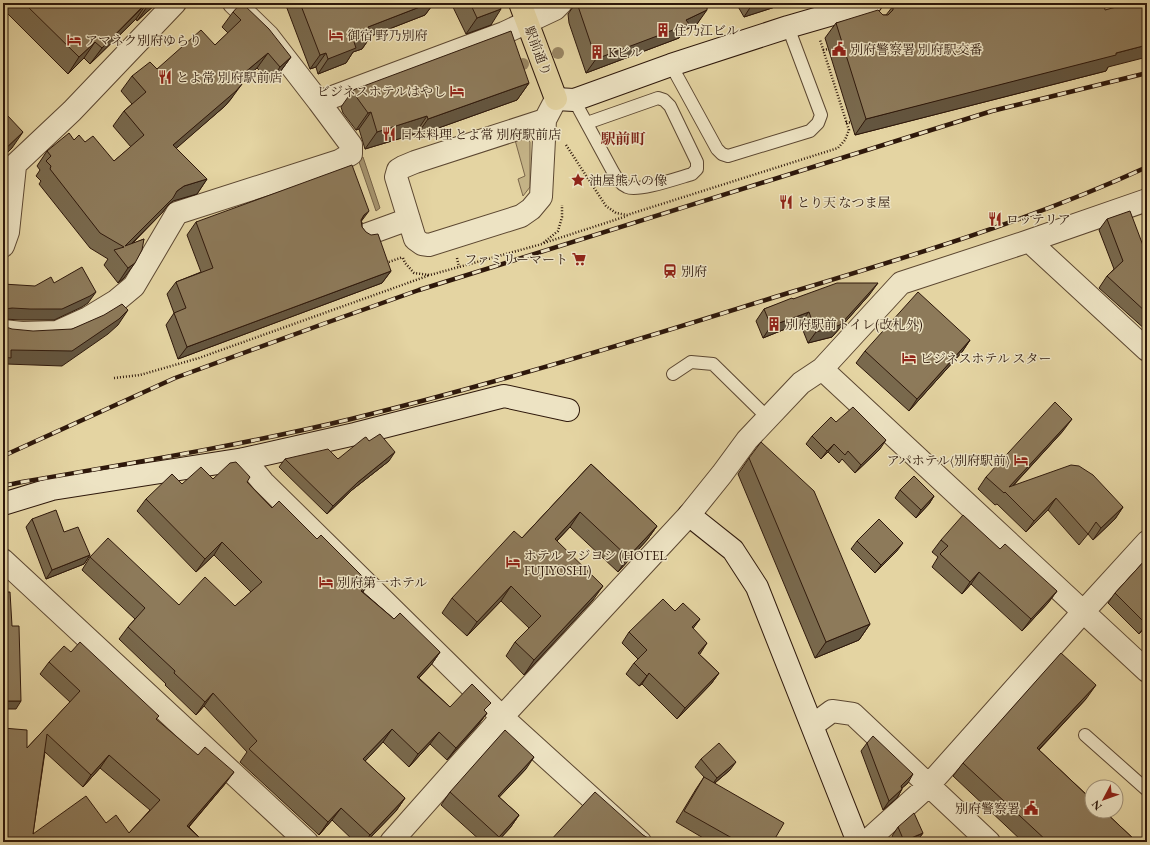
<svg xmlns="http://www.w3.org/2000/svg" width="1150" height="845" font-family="'EB Garamond','Noto Serif JP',serif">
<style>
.green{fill:#c5b488;stroke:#7a664a}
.water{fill:#a6946f;stroke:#766247}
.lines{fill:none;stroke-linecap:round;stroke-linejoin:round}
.lane-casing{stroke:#5c4731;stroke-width:14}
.street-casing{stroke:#5c4731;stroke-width:24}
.secondary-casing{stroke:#2e180b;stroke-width:24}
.primary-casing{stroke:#2e180b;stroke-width:24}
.path{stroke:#2e180b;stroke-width:2.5;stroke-dasharray:1 2;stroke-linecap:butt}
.lane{stroke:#ede3c3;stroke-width:12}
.street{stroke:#ede3c3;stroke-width:22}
.secondary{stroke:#ede3c3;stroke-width:22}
.primary{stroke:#e4d4a2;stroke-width:22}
.rail-casing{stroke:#2e180b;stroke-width:4.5}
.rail{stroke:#ede3c3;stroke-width:3;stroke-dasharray:9;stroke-linecap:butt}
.tree{fill:#998663}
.wall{fill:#79694d;stroke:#2e180b;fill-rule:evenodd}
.shaded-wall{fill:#63553f;stroke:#2e180b}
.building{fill:#8d7a5a;stroke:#2e180b;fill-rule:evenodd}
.labels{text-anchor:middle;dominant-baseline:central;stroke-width:3;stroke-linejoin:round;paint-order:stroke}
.poi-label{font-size:13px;fill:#2e180b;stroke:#ede3c3;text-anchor:start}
.street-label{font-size:13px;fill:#2e180b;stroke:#ede3c3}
.quarter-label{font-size:15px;font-weight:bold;fill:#7a1f14;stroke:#ede3c3}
</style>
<rect width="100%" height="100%" fill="#e4d4a2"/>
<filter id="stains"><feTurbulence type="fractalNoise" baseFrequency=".005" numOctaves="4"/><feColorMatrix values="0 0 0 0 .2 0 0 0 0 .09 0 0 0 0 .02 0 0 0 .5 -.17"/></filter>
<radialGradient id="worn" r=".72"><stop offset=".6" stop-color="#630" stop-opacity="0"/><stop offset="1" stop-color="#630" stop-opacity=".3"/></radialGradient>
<!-- green -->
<path class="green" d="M 524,137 L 528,139 L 530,142 L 530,187 L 523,196 L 518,179 L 525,176 L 515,140 Z"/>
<!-- water -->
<path class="water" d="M 363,157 L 380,208 L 376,211 L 358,159 Z"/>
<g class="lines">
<defs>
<path id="lane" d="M 671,65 L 717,149 L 722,154 L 728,156 L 810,131 L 818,123 L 821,115 L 788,27
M 574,100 L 612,170 C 616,177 619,183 627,187 C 638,192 678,178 692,174 L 697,169 L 697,162 L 670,106 L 664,100 L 658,98 L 587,123
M 673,374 L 691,362 L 713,364 L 768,418
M 1085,735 L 1147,790"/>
<path id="street" d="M 234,3 L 268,36 L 319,102 L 504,33 L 555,9 L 561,3
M 545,120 L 415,162 L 403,167 L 398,170 L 396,177 L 415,239 L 422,244 L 429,245 L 521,216 L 531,209 L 541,197 L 545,120 L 556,99
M 3,176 L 72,111 L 175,3
M 365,235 L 409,219
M 1029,241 L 1147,350
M 3,246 L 8,232 L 15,166
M 3,331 L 22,333 L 57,332 L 88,318 L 116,301 L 134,286 L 177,213 L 339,161 L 351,154 L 351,145 L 319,102
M 822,369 L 1147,671
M 244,459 L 263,482 L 502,717 L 640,842
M 3,560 L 307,842
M 813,725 L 832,711 L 853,714 L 989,842
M 391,842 L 502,717 L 689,515 L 722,474 L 747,440 L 801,383 L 822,369 L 901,283 L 1029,241 L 1147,200
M 866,842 L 928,786 L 1083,612 L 1147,542"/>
<path id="secondary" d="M 556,99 L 574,100 L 671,65 L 788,27 L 871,3
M 3,504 L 52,489 L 244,459 L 355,434 L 504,396 L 568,410
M 689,515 L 733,550 L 757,587 L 858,842"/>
<path id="primary" d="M 520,3 L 556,99"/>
</defs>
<!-- lane casing -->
<use href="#lane" class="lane-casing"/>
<!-- street casing -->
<use href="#street" class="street-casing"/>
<!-- secondary casing -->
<use href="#secondary" class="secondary-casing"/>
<!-- primary casing -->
<use href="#primary" class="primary-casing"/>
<!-- path -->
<path class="path" d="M 823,50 L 828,49
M 846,123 L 851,122
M 566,145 L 606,206 L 616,213 L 627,215 L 838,148 L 845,140 L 849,130 L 820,40
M 544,243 L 627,216
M 403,258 L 405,263 L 414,273 L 430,275 L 542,244 L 558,231 L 562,217 L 562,205
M 457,258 L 459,267
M 386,263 L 403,257
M 114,378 L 140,375 L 199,358 L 430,275"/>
<!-- lane -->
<use href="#lane" class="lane"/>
<!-- street -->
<use href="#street" class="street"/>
<!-- secondary -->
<use href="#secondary" class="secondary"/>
<!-- primary -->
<use href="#primary" class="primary"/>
<defs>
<path id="rail" d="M 3,456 L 175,378 L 323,324 L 419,290 L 992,111 L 1147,73
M 3,486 L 22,482 C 132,463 243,445 351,419 C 494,384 635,341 775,297 C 901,259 1027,222 1147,167"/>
</defs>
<!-- rail casing -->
<use href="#rail" class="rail-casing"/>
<!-- rail -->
<use href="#rail" class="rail"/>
</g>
<!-- trees -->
<g class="tree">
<circle cx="558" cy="53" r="6"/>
<circle cx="523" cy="64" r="6"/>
</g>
<!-- wall -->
<path class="wall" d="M 3,3 L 157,3 L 137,21 L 136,19 L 90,64 L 84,58 L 68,74 L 3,9 Z
M 285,3 L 434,3 L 425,15 L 371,36 L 362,49 L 353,52 L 346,63 L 318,74 L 316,67 L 310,69 Z
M 451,3 L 499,3 L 491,25 L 466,34 Z
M 573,3 L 617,3 L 619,7 L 630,3 L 716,3 L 707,8 L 697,24 L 685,30 L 679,38 L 586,73 L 569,23 L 568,14 L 573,7 Z
M 736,3 L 778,3 L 775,7 L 744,17 Z
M 893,6 L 1108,67 L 1106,71 L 855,135 L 825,38 L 836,23 L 883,15 L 886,15 Z
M 233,12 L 291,57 L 280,72 L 270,82 L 257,68 L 240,83 L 231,99 L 225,106 L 176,148 L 207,179 L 197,194 L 173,201 L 168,205 L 162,213 L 132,244 L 144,239 L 124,278 L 118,283 L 104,265 L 108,259 L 90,248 L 39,184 L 41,181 L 36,176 L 40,170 L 37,166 L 47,151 L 74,140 L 114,161 L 131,147 L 113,126 L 124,111 L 132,104 L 121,91 L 132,76 L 157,69 L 215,45 L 228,33 L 222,27 Z
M 529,83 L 517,100 L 416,136 L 415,134 L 365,149 L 359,129 L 356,130 L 343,113 L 341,107 L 353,90 Z
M 1107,219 L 1147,256 L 1147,331 L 1099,288 L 1107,276 L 1114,269 L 1099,230 Z
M 196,222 L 362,222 L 362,227 L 391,271 L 382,283 L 178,359 L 166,325 L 174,313 L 167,294 L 176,282 L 201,272 L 187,235 Z
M 870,294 L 832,337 L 808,343 L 800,323 L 763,338 L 756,321 L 764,309 L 793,299 Z
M 970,340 L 962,352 L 909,411 L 856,363 L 865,351 Z
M 836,422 L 880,449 L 855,473 L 842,459 L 839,463 L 828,452 L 821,459 L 806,444 L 812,436 Z
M 1063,431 L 1013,486 L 1123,507 L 1115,519 L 1093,540 L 1088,534 L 1079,545 L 1048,510 L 1026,532 L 997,504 L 995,505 L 978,489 L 986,477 Z
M 369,441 L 389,461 L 352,490 L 327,514 L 279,467 L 285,459 L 338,459 Z
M 749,458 L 870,624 L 859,640 L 815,658 L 738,474 Z
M 591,464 L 657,526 L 647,540 L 618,572 L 570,527 L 557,541 L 593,600 L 524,675 L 506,656 L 515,642 L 529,628 L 501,601 L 467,636 L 442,613 L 452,598 L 522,538 Z
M 213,479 L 247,482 L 272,508 L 317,539 L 369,583 L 363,592 L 394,619 L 440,652 L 431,665 L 419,678 L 450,707 L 485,711 L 487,713 L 478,725 L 447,760 L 430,744 L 409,767 L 383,742 L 365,761 L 405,798 L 396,811 L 366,842 L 355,842 L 332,820 L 319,835 L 240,762 L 247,752 L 204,706 L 196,715 L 165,685 L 166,684 L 119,639 L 128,627 L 135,619 L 82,570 L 90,557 L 179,605 L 235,606 L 251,592 L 214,555 L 196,572 L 137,511 L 146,499 L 182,484 Z
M 900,490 L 934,496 L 929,504 L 916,518 L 895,498 Z
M 32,519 L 64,532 L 90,555 L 84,564 L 46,579 L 26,527 Z
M 941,540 L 1000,549 L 1057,591 L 1048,603 L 1022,631 L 971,584 L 962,594 L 932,567 L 938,557 L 932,552 Z
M 857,541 L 897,551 L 875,573 L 851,549 Z
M 1147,558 L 1147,626 L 1139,634 L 1108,603 L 1115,593 Z
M 675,611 L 700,619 L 693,628 L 699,654 L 719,673 L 711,684 L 677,719 L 642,684 L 639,686 L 626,674 L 634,663 L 638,659 L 622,643 L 629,632 Z
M 71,652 L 156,719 L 225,784 L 189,827 L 204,842 L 3,842 L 27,748 L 70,702 L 40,674 L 49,662 ZM 45,752 L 83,787 L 100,768 L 150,810 L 129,833 L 33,834 Z
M 1086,699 L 1039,750 L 1137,842 L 1023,842 L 953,776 L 963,763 Z
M 867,743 L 908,783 L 902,788 L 902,789 L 897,798 L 883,810 L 861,751 Z
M 701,759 L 730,770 L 715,783 L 773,842 L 710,842 L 676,822 L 696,789 L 704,777 L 695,767 Z
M 526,769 L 499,797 L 519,815 L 510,828 L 497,842 L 482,842 L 441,805 L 450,792 Z
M 898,827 L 923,833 L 917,841 L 915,842 L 895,842 L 892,836 Z"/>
<!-- shaded-wall -->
<path class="shaded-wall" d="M 147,3 L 136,19 L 90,64 L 102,48 Z
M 150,3 L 157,3 L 137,21 L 149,4 Z
M 430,3 L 434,3 L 425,15 L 371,36 L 362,49 L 353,52 L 346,63 L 318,74 L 328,59 L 354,42 L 368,27 Z
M 704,3 L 716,3 L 697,13 Z
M 753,3 L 778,3 L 775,7 L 744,17 Z
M 501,9 L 491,25 L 466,34 L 477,18 Z
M 707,10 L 697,24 L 685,30 L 679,38 L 586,73 L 596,59 L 686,20 Z
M 95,42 L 84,58 L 68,74 L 79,57 Z
M 1147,45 L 1147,57 L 1108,67 L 1106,71 L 855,135 L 866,119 Z
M 268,53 L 257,68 L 227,94 L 237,79 Z
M 326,53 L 316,67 L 310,69 L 320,55 Z
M 291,57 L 280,72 L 270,82 L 280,67 Z
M 529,83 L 517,100 L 416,136 L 428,119 Z
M 242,84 L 231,99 L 225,106 L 163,160 L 173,145 Z
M 371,112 L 359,129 L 356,130 L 368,113 Z
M 427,116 L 415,134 L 365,149 L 377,132 Z
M 23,132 L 12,148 L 3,157 L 3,151 Z
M 207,179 L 197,194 L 173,201 L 168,205 L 162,213 L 119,256 L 125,246 L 177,191 L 184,186 Z
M 369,211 L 360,223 L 364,215 Z
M 135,263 L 124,278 L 118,283 L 128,268 Z
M 391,271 L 382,283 L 178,359 L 187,347 Z
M 878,283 L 870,294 L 832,337 L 808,343 L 816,332 Z
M 96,292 L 88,303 L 82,307 L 54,320 L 22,320 L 3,319 L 3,311 L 5,309 Z
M 128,310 L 118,325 L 108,334 L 62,366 L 6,364 L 3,369 L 3,357 L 11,350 Z
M 809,312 L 800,323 L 763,338 L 771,326 Z
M 970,340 L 962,352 L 909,411 L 917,399 Z
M 1072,419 L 1063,431 L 1006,493 L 1009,487 Z
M 886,440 L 880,449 L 855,473 L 861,465 Z
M 834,444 L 828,452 L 821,459 L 827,451 Z
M 395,452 L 389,461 L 352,490 L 327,514 L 333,506 L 358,482 Z
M 934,496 L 929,504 L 916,518 L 921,510 Z
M 1056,498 L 1048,510 L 1026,532 L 1034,521 Z
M 1123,507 L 1115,519 L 1093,540 L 1101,528 Z
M 580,512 L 570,527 L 545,553 L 555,539 Z
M 657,526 L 647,540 L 618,572 L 628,557 Z
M 222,542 L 214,555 L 196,572 L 205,559 Z
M 903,543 L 897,551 L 875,573 L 881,565 Z
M 90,555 L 84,564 L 46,579 L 52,570 Z
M 979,572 L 971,584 L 962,594 L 970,582 Z
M 369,583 L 360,595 L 361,591 Z
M 511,586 L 501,601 L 467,636 L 477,622 Z
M 603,586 L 593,600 L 524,675 L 534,660 Z
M 1057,591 L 1048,603 L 1022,631 L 1031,619 Z
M 700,619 L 692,630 L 692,627 Z
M 1147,623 L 1147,626 L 1139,634 Z
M 870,624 L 859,640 L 815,658 L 826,642 Z
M 707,643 L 700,654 L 690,663 L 698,653 Z
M 440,652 L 431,665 L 408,689 L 417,677 Z
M 649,673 L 642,684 L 639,686 L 647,676 Z
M 719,673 L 711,684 L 677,719 L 685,708 Z
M 1096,685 L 1086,699 L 1027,762 L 1037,748 Z
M 213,693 L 204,706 L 196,715 L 205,702 Z
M 3,701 L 21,701 L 16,709 L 3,709 Z
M 487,713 L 478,725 L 447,760 L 456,748 Z
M 392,729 L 383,742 L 355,772 L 363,759 Z
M 439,732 L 430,744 L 409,767 L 418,754 Z
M 109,755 L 100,768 L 83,787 L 91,775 Z
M 534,757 L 526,769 L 489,808 L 498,796 Z
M 736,762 L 730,770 L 711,786 L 717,778 Z
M 234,772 L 225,784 L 179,838 L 187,826 Z
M 913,774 L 908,783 L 895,794 L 901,786 Z
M 902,789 L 897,798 L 883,810 L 889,801 Z
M 405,798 L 396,811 L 366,842 L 365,842 L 370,835 Z
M 341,808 L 332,820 L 319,835 L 328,822 Z
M 519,815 L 510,828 L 497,842 L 495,842 L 499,837 Z
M 923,833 L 917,841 L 915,842 L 904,842 Z"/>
<!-- building -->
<path class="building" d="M 24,3 L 146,3 L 102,48 L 95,42 L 79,57 Z
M 241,3 L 242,3 L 269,29 L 291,57 L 280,67 L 268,53 L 237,79 L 242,84 L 236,91 L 173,145 L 207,179 L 184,186 L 177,191 L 173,198 L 125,246 L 144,239 L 142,250 L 135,263 L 128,268 L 114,250 L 124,247 L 100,233 L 50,169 L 51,166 L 46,161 L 51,156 L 47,151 L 69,133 L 74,140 L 79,135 L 85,142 L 93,136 L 114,161 L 144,135 L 124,111 L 146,92 L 132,76 L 150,62 L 157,69 L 201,30 L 215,45 L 241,20 L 233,12 Z
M 300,3 L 430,3 L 368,27 L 372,35 L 354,42 L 356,48 L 328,59 L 326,53 L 320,55 Z
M 470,3 L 499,3 L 501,9 L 477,18 Z
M 578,3 L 617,3 L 619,7 L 630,3 L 707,3 L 707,10 L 686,20 L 689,24 L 596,59 L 579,9 Z
M 901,3 L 1104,3 L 1105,10 L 1131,3 L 1147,3 L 1147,45 L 1116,53 L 1116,55 L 866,119 L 836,23 L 878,10 L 883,15 L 888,15 L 893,10 L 893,6 Z
M 511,31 L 529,83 L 428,119 L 427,116 L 377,132 L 371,112 L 368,113 L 355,95 L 353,90 Z
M 3,34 L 6,36 L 3,39 Z
M 3,115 L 5,117 L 7,115 L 23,132 L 3,151 Z
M 352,165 L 369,211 L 364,215 L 361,220 L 362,227 L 366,232 L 371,235 L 378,234 L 391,271 L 187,347 L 174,313 L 186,308 L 176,282 L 213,268 L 196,222 Z
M 1130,211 L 1147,256 L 1147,313 L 1107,276 L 1123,261 L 1107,219 Z
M 82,267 L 96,292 L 90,296 L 62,309 L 30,309 L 12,308 L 5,309 L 3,311 L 3,284 L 35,286 L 51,277 L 54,283 Z
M 837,283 L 878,283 L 840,325 L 816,332 L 809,312 L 771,326 L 764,309 L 792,298 L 793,299 Z
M 918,292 L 970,340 L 917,399 L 865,351 Z
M 122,304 L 128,310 L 119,319 L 72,351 L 11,350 L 11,358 L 3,357 L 3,323 L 6,327 L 12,329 L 33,331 L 72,329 L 104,315 Z
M 1055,402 L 1072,419 L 1009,487 L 1071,465 L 1079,466 L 1093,475 L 1123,507 L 1101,528 L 1096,522 L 1088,534 L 1056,498 L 1034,521 L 1005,492 L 1004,493 L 986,477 Z
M 853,407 L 886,440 L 861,465 L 848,451 L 845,455 L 834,444 L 827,451 L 812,436 L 831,417 L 836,422 Z
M 380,434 L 395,452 L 358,482 L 333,506 L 285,459 L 328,449 L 338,459 L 364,438 L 366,437 L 369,441 Z
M 761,442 L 814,491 L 870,624 L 826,642 L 749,458 Z
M 236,462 L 250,477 L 247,482 L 272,508 L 279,501 L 317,539 L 321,535 L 369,583 L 361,591 L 394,619 L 400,613 L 440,652 L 417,677 L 450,707 L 472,684 L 491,703 L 484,710 L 487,713 L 456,748 L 439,732 L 418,754 L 392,729 L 363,759 L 405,798 L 370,835 L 341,808 L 328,822 L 249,749 L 257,741 L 213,693 L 205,702 L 174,673 L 175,671 L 128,627 L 145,608 L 90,557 L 108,538 L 179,605 L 205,577 L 235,606 L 262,582 L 222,542 L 205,559 L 146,499 L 172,474 L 182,484 L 201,467 L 213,479 L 230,463 Z
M 591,464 L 657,526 L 628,557 L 580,512 L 555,539 L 603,586 L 534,660 L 515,642 L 541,616 L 511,586 L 477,622 L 452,598 L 514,531 L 522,538 Z
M 914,476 L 934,496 L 921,510 L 900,490 Z
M 56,510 L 64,532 L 78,527 L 90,555 L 52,570 L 32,519 Z
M 963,515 L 1000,549 L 1005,544 L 1057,591 L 1031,619 L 979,572 L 970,582 L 940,554 L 948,546 L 941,540 Z
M 879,519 L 903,543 L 881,565 L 857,541 Z
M 1147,558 L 1147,623 L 1146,624 L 1115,593 Z
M 3,592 L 10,592 L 12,626 L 19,626 L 21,701 L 3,701 Z
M 663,599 L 675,611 L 683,603 L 700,619 L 692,627 L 707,643 L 698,653 L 719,673 L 685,708 L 649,673 L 647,676 L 634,663 L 647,650 L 629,632 Z
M 80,642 L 159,716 L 156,719 L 198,755 L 205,747 L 234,772 L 187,826 L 204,842 L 3,842 L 3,728 L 27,730 L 27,748 L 80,691 L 49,662 L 64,646 L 71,652 ZM 47,734 L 91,775 L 109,755 L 160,800 L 129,833 L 116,815 L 106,823 L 86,796 L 33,834 Z
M 1061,653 L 1096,685 L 1037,748 L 1092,800 L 1092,811 L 1104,811 L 1137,842 L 1048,842 L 963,763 Z
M 505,730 L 534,757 L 498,796 L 519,815 L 499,837 L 450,792 Z
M 873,736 L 913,774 L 901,786 L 902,789 L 889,801 L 867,743 Z
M 719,743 L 736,762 L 717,778 L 701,759 Z
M 704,777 L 784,823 L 773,842 L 761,842 L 758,840 L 757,842 L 739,842 L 684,811 Z
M 595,792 L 643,835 L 648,838 L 652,838 L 656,842 L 549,842 Z
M 914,813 L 923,833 L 904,841 L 898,827 Z"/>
<!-- icons -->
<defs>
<symbol id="building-bare" viewBox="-9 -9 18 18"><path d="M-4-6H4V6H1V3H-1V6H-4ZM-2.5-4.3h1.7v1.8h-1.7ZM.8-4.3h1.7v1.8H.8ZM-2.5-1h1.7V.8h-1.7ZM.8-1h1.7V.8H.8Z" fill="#8f2418" stroke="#ede3c3" stroke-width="2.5" paint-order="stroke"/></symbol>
<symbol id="hotel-bare" viewBox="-9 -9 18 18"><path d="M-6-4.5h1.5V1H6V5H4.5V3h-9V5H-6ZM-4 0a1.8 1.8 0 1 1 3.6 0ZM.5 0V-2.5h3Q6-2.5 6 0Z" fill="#8f2418" stroke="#ede3c3" stroke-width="2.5" paint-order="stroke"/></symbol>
<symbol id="civic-bare" viewBox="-9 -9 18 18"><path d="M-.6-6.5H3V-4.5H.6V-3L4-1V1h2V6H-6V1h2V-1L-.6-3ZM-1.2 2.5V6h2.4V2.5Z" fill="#8f2418" stroke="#ede3c3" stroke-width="2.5" paint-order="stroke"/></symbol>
<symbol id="restaurant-bare" viewBox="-9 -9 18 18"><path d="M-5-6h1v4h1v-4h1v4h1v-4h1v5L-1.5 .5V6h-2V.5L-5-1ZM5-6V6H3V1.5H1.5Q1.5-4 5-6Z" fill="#8f2418" stroke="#ede3c3" stroke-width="2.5" paint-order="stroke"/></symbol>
<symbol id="sight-bare" viewBox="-9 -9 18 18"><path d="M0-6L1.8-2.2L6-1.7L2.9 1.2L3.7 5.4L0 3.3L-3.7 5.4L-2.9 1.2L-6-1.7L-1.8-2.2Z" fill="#8f2418" stroke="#ede3c3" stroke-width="2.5" paint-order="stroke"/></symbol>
<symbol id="supermarket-bare" viewBox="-9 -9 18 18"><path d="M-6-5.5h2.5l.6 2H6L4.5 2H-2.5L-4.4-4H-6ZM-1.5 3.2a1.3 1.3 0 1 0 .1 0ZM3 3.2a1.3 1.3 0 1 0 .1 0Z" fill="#8f2418" stroke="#ede3c3" stroke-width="2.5" paint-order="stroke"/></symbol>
<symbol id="station-bare" viewBox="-9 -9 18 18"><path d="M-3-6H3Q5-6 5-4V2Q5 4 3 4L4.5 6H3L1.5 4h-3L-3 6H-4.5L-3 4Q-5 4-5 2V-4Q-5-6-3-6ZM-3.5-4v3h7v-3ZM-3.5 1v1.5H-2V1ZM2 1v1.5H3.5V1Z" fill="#8f2418" stroke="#ede3c3" stroke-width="2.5" paint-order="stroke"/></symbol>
</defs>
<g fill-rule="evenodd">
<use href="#building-bare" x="653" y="20" width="20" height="20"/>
<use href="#hotel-bare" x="326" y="25" width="20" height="20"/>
<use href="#hotel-bare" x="64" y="30" width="20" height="20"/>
<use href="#civic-bare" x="829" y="39" width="20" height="20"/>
<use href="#building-bare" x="587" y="42" width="20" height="20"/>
<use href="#restaurant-bare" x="155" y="67" width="20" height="20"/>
<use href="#hotel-bare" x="447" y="81" width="20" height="20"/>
<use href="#restaurant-bare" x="379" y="124" width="20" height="20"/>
<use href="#sight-bare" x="568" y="170" width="20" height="20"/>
<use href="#restaurant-bare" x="776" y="192" width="20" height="20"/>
<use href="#restaurant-bare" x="985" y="209" width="20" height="20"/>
<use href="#supermarket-bare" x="569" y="249" width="20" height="20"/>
<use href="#station-bare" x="660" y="261" width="20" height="20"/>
<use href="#building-bare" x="764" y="314" width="20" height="20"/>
<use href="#hotel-bare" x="899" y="348" width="20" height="20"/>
<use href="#hotel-bare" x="1011" y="450" width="20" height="20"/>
<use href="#hotel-bare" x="503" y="552" width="20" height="20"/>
<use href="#hotel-bare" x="316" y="572" width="20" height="20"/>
<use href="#civic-bare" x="1021" y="798" width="20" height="20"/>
</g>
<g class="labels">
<!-- poi labels -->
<g class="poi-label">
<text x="674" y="30">住乃江ビル</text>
<text x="347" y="35">御宿 野乃別府</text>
<text x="85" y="40">アマネク別府ゆらり</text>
<text x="850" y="49">別府警察署 別府駅交番</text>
<text x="608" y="52">Kビル</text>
<text x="176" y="77">とよ常 別府駅前店</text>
<text x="446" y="91" text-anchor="end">ビジネスホテルはやし</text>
<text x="400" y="134">日本料理 とよ常 別府駅前店</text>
<text x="589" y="180">油屋熊八の像</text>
<text x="797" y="202">とり天 なつま屋</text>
<text x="1006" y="219">ロッテリア</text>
<text x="568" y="259" text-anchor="end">ファミリーマート</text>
<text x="681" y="271">別府</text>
<text x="785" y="324">別府駅前トイレ(改札外)</text>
<text x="920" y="358">ビジネスホテル スター</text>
<text x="1010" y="460" text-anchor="end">アパホテル〈別府駅前〉</text>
<text x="524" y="555">ホテル フジヨシ (HOTEL<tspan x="524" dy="15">FUJIYOSHI)</tspan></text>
<text x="337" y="582">別府第一ホテル</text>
<text x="1020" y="808" text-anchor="end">別府警察署</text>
</g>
<!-- street labels -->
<g class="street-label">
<text transform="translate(538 51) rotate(69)">駅前通り</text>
</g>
<!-- quarter labels -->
<g class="quarter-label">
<text x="623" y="138">駅前町</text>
</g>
</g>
<!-- margin -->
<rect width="1150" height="845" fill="none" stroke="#e4d4a2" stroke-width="16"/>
<rect x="4" y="4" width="1142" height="837" fill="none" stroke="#2e180b" stroke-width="2"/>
<rect x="8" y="8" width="1134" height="829" fill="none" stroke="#2e180b"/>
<!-- north arrow -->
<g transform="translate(1104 799) rotate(229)"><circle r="19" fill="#ede3c3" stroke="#a19279"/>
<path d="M0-3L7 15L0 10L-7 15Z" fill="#8f2418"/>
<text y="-6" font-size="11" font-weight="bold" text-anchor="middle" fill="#2e180b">N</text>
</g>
<rect width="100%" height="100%" filter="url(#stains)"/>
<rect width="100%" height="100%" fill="url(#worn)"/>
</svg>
